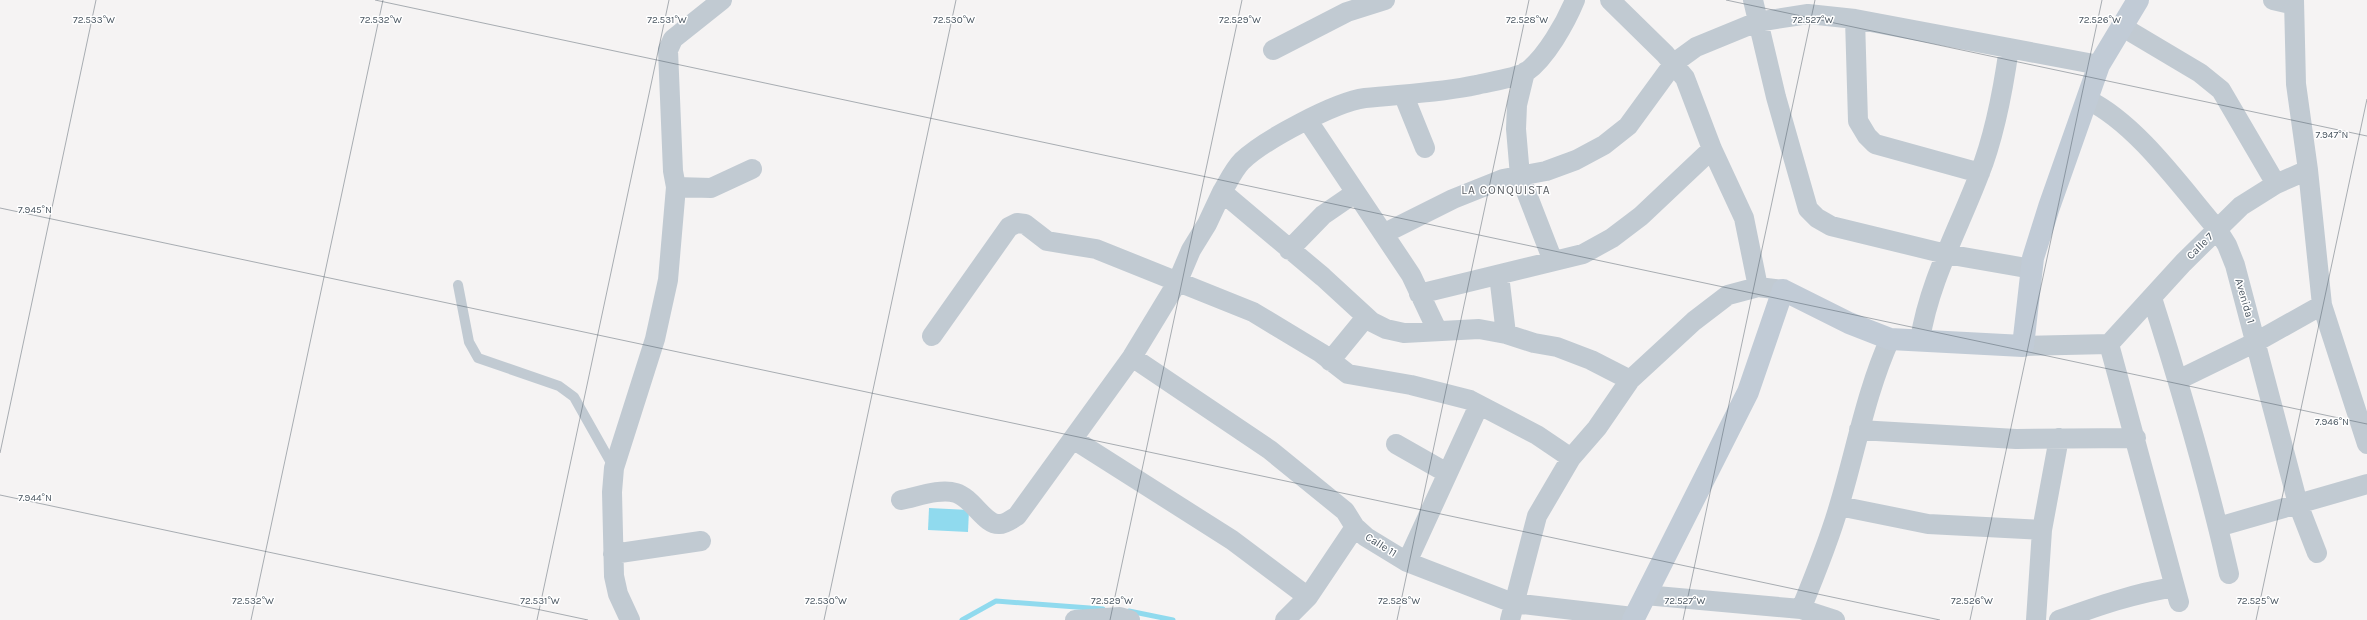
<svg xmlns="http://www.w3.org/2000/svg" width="2367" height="620" font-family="Karla,sans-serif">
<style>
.water{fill:#90daee}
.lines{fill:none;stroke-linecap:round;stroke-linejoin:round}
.stream{stroke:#90daee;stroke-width:5}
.lane{stroke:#c1cad2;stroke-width:10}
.street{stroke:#c1cad2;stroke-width:20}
.secondary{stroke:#c1cbd6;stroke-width:22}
.ticks{fill:none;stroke:#4a5661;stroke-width:1;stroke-opacity:0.45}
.labels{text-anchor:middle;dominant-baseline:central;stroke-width:3;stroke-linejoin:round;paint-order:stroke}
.street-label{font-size:11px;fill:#4a5661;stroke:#fff}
.neighbourhood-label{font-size:12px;letter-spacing:1px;fill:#5f6368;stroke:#fff}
.ticks-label{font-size:10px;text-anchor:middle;fill:#4a5661;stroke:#fff;stroke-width:3;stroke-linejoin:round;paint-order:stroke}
</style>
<rect width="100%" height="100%" fill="#f5f3f3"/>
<!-- water -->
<path class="water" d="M 929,508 L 969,510 L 968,532 L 928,530 Z"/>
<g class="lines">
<!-- stream -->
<path class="stream" d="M 1129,611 L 1173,620
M 962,620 L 996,601 L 1103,609"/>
<!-- lane -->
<path class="lane" d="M 458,285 L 469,342 L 478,358 L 559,386 L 574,397 L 614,468"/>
<!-- street -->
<path class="street" d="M 1575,0 C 1566,22 1546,58 1526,72 C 1516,78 1488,82 1476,85 C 1439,93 1402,94 1365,98 C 1335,102 1264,140 1242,161 C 1234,169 1228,182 1222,192 L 1323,277 L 1372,322 L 1386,329 L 1404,333 L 1479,329 L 1506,334 L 1534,343 L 1557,347 L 1591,360 L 1630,380
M 1610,0 L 1665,54 L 1685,78 L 1712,149 L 1744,218 L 1758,287
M 1753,0 L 1776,97 L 1808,209 L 1817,218 L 1831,226 L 1946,254 L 2032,269
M 2273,0 L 2294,5
M 2294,0 L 2296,84 L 2308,170 L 2322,305 L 2367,444
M 1855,19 L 1858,121 L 1867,136 L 1875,144 L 1980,173
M 2121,26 L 2200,73 L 2221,90 L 2276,184
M 1273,50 L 1347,12 L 1385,0
M 1525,72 L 1517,105 L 1516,129 L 1520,176 L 1553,261
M 1404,96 L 1425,148
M 2088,100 C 2137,124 2181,187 2217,229 L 2227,245 L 2235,265 L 2298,504 L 2317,553
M 1308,121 L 1411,275 L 1437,330
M 676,187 L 711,188 L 752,169
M 1385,233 L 1453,199 L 1503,179 L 1546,171 L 1576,160 L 1604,145 L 1628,126 L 1674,63 L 1696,47 L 1757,22 L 1808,14 L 1855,19 L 2099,65
M 1289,250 L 1323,215 L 1355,193
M 1499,275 L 1506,334
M 1419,294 L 1583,254 L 1612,238 L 1641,216 L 1712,149
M 2152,298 C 2181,389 2208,481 2229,574
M 932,336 L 1009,227 L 1017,223 L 1025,224 L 1047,241 L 1096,249 L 1253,312 L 1321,353 L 1348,374 L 1411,385 L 1470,400 L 1537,435 L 1571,458
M 1920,340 C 1929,282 1958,230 1979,175 C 1995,135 2003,91 2009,48
M 2109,344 L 2183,263 L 2241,206 L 2276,184 L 2308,170
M 2109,344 L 2179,602
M 2023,346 L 2109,344
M 1132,357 L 1270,450 L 1345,511 L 1355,527 L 1366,537 L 1407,562 L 1513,603 L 1633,617
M 1330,361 L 1366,317
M 2178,380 L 2256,342 L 2322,305
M 1859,430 L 2016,439 L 2136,438
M 1073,439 L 1232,540 L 1308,597
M 1396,444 L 1447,473
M 901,500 C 917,497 940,488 956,493 C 973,498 985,526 1000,524 C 1005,524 1012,519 1017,516 L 1132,357 L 1177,283 L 1191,250 L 1207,224 L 1222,192
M 1839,506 L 1928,524 L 2042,530
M 2218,527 L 2367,484
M 613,554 L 701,541
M 1407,562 L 1479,405
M 1645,595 L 1801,609 L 1835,620
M 1801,609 C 1815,575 1829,541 1839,506 C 1856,450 1866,392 1890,339
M 630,620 L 618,594 L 614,576 L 612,492 L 614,468 L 655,339 L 668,280 L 676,187 L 673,171 L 668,50 L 673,39 L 722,0
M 1075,620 L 1120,617 L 1130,620
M 1285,620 L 1308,597 L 1355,527
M 1510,620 L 1537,516 L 1571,458 L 1597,428 L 1630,380 L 1694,321 L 1728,295 L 1758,287 L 1783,290
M 2036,620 L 2042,530 L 2059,438
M 2059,620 C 2098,606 2135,593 2175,587"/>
<!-- secondary -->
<path class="secondary" d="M 1633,620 L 1748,392 L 1783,290 L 1849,323 L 1890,339 L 2023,346 L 2033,258 L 2049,207 L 2099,65 L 2138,0"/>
</g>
<!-- ticks -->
<path class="ticks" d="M 375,0 L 2367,424M 1726,0 L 2367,136M 0,208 L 1940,620M 0,453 L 96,0M 0,495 L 588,620M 251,620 L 383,0M 537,620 L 669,0M 824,620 L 956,0M 1110,620 L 1242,0M 1397,620 L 1529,0M 1683,620 L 1815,0M 1970,620 L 2102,0M 2256,620 L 2367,99"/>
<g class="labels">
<!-- street labels -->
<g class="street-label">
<text transform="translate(2200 246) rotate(-45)">Calle 7</text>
<text transform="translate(2245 301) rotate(74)">Avenida 1</text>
<text transform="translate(1381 545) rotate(32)">Calle 11</text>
</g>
<!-- neighbourhood labels -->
<g class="neighbourhood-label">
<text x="1506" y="190">LA CONQUISTA</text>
</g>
</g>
<g class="ticks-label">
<text x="94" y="23">72.533°W</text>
<text x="381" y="23">72.532°W</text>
<text x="667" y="23">72.531°W</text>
<text x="954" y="23">72.530°W</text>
<text x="1240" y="23">72.529°W</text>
<text x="1527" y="23">72.528°W</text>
<text x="1813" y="23">72.527°W</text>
<text x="2100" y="23">72.526°W</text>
<text x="2332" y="138">7.947°N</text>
<text x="35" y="213">7.945°N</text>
<text x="2332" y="425">7.946°N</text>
<text x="35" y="501">7.944°N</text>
<text x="253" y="604">72.532°W</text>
<text x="540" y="604">72.531°W</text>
<text x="826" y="604">72.530°W</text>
<text x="1112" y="604">72.529°W</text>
<text x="1399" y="604">72.528°W</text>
<text x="1685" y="604">72.527°W</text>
<text x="1972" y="604">72.526°W</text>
<text x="2258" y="604">72.525°W</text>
</g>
</svg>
